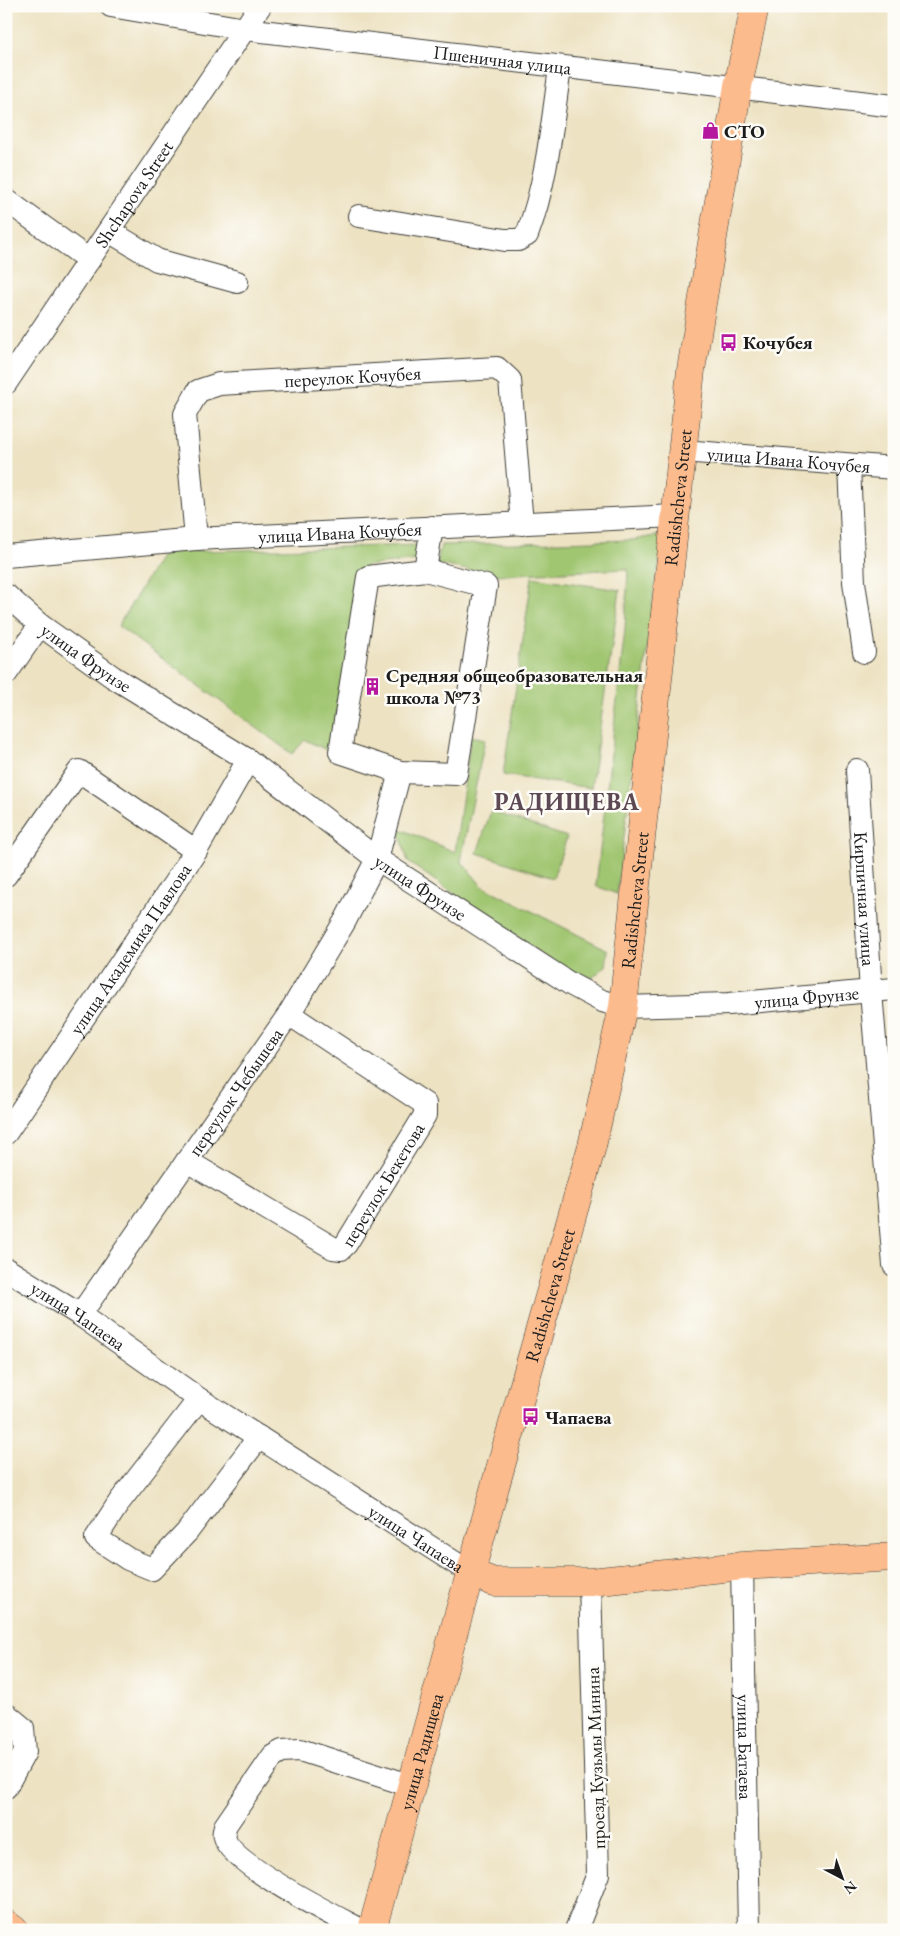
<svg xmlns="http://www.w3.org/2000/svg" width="900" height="1936" viewBox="0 0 900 1936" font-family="'EB Garamond',serif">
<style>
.green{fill:#a0c671;stroke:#5e7146}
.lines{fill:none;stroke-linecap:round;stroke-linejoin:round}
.minor-casing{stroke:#3b3a35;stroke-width:24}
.major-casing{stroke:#3b3a35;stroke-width:29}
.minor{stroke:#fff;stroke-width:22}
.major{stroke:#fbbb8d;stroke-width:28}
.labels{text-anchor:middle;stroke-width:5;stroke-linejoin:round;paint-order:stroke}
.street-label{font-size:19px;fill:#1c1c1c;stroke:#fdfcf7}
.poi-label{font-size:19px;font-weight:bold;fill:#1c1c1c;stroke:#fdfcf7;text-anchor:start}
.district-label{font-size:24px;font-weight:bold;letter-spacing:1px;fill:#5d4954;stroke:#fdfcf7}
</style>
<rect width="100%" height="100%" fill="#fdfcf7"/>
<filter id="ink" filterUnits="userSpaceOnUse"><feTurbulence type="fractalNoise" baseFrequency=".02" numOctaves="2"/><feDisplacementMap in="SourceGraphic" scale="10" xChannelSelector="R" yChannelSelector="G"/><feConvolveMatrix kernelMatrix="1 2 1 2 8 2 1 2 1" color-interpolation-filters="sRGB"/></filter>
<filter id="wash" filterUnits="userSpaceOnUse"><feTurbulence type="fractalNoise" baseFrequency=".0096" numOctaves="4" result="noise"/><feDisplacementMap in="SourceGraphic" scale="20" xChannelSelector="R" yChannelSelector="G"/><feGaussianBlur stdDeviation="1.12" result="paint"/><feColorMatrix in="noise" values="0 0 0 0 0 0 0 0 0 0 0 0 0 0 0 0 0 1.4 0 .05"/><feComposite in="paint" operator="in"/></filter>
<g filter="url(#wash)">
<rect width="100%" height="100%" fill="#ede2c2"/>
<path class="green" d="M665 534 655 584 617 894 596 886 625 629 628 569 493 575 437 564 441 545 633 540Z
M422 545 418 560 366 566 329 751 305 740 292 754 118 626 163 552Z
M532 577 620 590 591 788 503 775Z
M471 736 485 739 461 861 482 886 608 950 606 966 592 978 560 967 408 862 398 828 455 852Z
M491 811 567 837 553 878 477 853Z"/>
</g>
<g filter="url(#ink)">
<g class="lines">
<defs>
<g id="minor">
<path id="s1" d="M111 6 245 29 894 106"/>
<path d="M6 200 89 260"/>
<path d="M359 216 505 240H518L527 235C547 182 552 124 560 68"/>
<path d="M109 231 157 260 237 282"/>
<path id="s2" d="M6 383 260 6"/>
<path id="s3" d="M683 451 894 468"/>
<path d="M849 465 854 582 864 652"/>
<path id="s4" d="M196 539 185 414 198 391 219 384 497 368 510 380 522 524"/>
<path id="s5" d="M6 556 196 539 675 516"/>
<path d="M425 570 368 577 340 752 400 772 456 774 486 586 425 570 432 527"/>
<path id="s6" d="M6 595 40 625 113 677 248 760 377 859 572 985 602 1001 623 1007 729 1004 894 989"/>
<path d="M6 674 40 625"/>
<path id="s7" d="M857 770 871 992 894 1265"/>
<path d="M6 875 79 771 196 851"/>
<path id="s8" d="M6 1133 196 851 248 760"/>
<path id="s9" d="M187 1161 333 1248 341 1249 346 1244 425 1115V1104L289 1014"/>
<path id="s10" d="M6 1269 80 1315 199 1399 471 1573"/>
<path id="s11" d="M80 1315 289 1014 345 921 377 859 400 772"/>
<path d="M199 1399 120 1501 96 1538 128 1559 152 1569 187 1532 259 1437"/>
<path id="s12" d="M742 1566 749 1930"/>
<path d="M6 1714 23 1728 25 1752 6 1787"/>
<path d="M361 1930C335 1916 230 1864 224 1837 223 1834 224 1829 225 1826L273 1756 282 1751 300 1750 412 1786"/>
<path d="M576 1930 598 1874 590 1582"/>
</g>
<g id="major">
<path d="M471 1573 494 1582H590L742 1566 894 1557"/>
<path d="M6 1924 14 1930"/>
<path id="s13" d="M372 1930 457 1620 592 1146 623 1007 691 370 738 86 755 6"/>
</g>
</defs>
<use href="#minor" class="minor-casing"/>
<use href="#major" class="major-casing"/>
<use href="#minor" class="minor"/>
<use href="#major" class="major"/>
</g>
</g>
<defs>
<symbol id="shop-bare" viewBox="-9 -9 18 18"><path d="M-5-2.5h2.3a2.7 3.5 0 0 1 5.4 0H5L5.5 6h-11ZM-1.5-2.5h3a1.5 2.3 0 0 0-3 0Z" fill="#b5179e" stroke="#fdfcf7" stroke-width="2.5" paint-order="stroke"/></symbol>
<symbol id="bus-bare" viewBox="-9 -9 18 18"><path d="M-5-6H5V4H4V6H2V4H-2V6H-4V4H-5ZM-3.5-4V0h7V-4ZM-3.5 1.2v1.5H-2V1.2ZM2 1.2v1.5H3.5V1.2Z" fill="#b5179e" stroke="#fdfcf7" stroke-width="2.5" paint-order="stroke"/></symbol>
<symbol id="building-bare" viewBox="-9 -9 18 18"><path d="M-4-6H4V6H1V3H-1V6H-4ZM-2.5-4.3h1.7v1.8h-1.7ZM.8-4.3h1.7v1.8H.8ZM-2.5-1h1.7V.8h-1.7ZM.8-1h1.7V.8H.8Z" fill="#b5179e" stroke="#fdfcf7" stroke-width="2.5" paint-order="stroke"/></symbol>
</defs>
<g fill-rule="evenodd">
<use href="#shop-bare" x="698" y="118" width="25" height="25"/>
<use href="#bus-bare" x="716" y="330" width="25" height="25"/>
<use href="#building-bare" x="360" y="674" width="25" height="25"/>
<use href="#bus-bare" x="518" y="1404" width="25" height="25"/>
</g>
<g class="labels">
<g class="street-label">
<text dy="7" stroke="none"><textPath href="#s1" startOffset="395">Пшеничная улица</textPath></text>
<text dy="7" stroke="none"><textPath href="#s2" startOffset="228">Shchapova Street</textPath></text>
<text dy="7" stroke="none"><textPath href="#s4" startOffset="308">переулок Кочубея</textPath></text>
<text dy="7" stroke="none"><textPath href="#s3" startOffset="106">улица Ивана Кочубея</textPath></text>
<text dy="7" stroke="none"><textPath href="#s13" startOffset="1469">Radishcheva Street</textPath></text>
<text dy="7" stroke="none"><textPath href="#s5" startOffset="335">улица Ивана Кочубея</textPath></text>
<text dy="7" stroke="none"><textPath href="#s6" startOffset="102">улица Фрунзе</textPath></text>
<text dy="7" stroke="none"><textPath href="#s6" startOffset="508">улица Фрунзе</textPath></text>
<text dy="7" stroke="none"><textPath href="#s7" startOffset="129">Кирпичная улица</textPath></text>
<text dy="7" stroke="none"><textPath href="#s13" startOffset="1064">Radishcheva Street</textPath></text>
<text dy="7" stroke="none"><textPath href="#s8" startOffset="222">улица Академика Павлова</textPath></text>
<text dy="7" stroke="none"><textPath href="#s6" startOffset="928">улица Фрунзе</textPath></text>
<text dy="7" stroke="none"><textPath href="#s11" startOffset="272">переулок Чебышева</textPath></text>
<text dy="7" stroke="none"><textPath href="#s9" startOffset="255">переулок Бекетова</textPath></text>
<text dy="7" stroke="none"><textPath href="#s13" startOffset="659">Radishcheva Street</textPath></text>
<text dy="7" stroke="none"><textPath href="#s10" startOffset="86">улица Чапаева</textPath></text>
<text dy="7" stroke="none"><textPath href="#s10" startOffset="491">улица Чапаева</textPath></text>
<text dy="7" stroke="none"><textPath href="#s12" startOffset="181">улица Батаева</textPath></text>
<text dy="7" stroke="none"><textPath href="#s13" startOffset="185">улица Радищева</textPath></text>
<text transform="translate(595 1758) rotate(-92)" y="7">проезд Кузьмы Минина</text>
</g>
<g class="poi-label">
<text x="724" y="138">СТО</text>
<text x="743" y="349">Кочубея</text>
<text x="386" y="682">Средняя общеобразовательная<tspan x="386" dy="22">школа №73</tspan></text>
<text x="545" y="1424">Чапаева</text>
</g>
<g class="district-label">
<text x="567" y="810">РАДИЩЕВА</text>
</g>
</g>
<rect width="900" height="1936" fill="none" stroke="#fdfcf7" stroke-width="25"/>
<g transform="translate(842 1878) rotate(139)" stroke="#fdfcf7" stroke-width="4" paint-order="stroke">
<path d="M0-4L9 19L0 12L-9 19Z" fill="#1c1c1c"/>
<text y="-8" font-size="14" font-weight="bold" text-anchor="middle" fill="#1c1c1c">N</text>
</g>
</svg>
